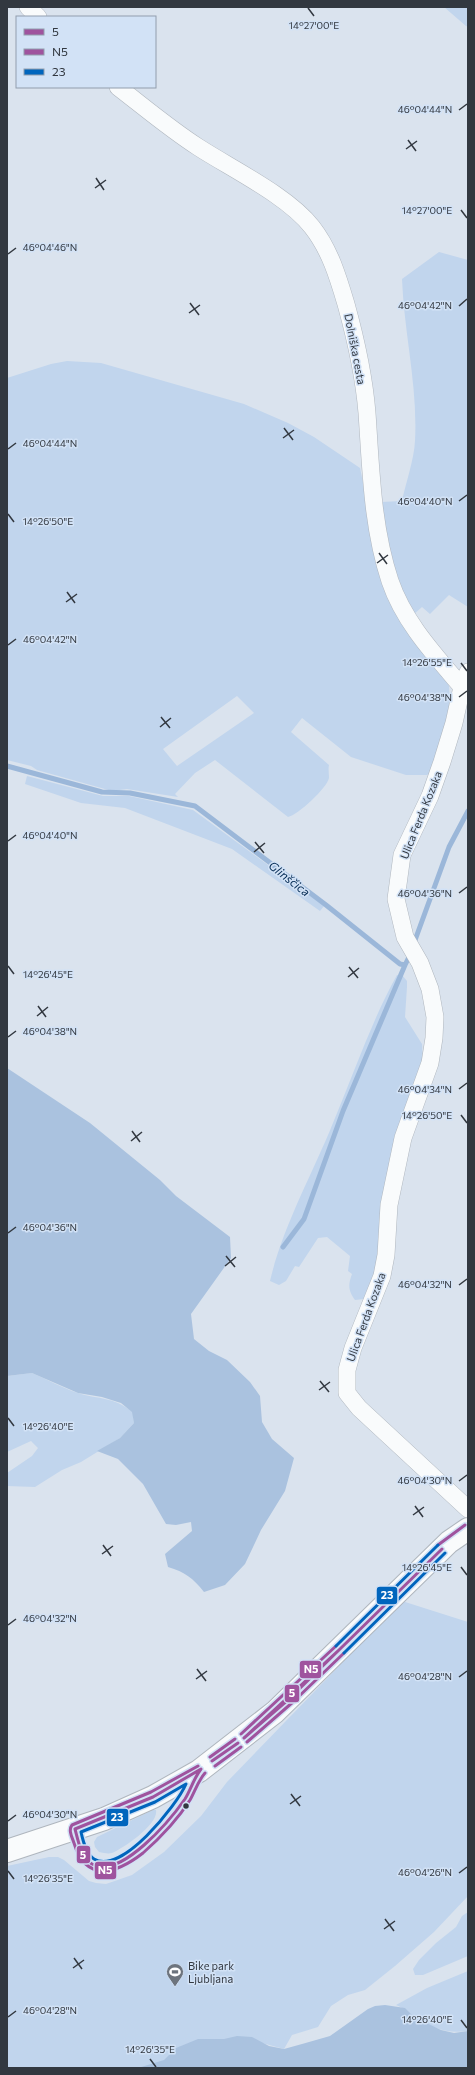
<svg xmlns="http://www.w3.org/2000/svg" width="475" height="2075" viewBox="0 0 475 2075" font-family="Commissioner,sans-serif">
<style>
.green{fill:#c1d5ed;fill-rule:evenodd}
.forest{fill:#aac2df}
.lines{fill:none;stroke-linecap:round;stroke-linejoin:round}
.stream{stroke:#9bb7d9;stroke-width:5}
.street-casing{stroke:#afb6be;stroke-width:18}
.secondary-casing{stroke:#afb6be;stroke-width:24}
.street{stroke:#f9fbfc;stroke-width:17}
.secondary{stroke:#f9fbfc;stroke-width:22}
.bus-1-casing{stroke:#d2e2f6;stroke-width:6}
.bus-2-casing{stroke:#d2e2f6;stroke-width:6}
.bus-3-casing{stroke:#d2e2f6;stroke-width:6}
.bus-1{stroke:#9f539e;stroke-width:3}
.bus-2{stroke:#9f539e;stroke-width:3}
.bus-3{stroke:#0065bd;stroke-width:3}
.ticks{fill:none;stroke:#323840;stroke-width:1.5}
.bus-dot{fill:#323840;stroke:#d2e2f6;stroke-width:1.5}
.labels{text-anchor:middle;stroke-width:3;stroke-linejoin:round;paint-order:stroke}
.street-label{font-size:11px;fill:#323840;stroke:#d2e2f6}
.poi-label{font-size:11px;fill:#323840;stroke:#d2e2f6;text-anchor:start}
.water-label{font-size:12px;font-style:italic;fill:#032a53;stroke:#d2e2f6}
.ticks-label{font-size:10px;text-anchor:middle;fill:#323840;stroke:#d2e2f6;stroke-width:3;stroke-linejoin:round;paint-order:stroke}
.line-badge{stroke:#d2e2f6;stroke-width:1.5}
.badge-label{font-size:11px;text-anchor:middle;font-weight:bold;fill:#fff}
</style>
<rect width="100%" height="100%" fill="#dae3ee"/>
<path class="green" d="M444 7H468V27L466 26Z
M439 252 468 260V607L449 595 430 614 422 607 413 615 395 579 381 502 402 501C406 482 414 460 415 441 418 387 404 333 402 279Z
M67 361 101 363 244 404 288 423 314 437 360 468 377 551 449 686 450 706 433 772 427 775H406L351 757 302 718 291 732 329 765C328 769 329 773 329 778 327 788 298 815 288 817L215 760 195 773 175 794 178 797 127 789 112 791 37 770 31 766 7 760V378L51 364ZM237 696 254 713 177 766 163 749Z
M27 776 103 796H129L193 810 324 906 320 911 232 849 125 808 81 803 25 784Z
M397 975H402L407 981V987L405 1017 422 1044 423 1065 378 1264 364 1299 355 1300C348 1290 348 1285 352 1274L348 1271 350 1256 327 1237 318 1238 299 1267 295 1266 286 1281 279 1285 270 1281C283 1226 312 1175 333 1123 354 1073 371 1022 397 975Z
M32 1373C47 1379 62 1388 78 1393 100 1400 112 1396 133 1412L134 1423 120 1438 81 1462 62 1470 35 1487 7 1486V1473L32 1456 38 1448 31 1441 7 1452V1376Z
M402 1601 468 1622V1896L434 1932 395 1966 365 1990 348 1995 331 2006 318 2027 292 2035 284 2049 262 2043 162 2068H7V1866L49 1857H58L64 1860 89 1881 96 1883 106 1884 132 1875 164 1852 201 1816 227 1782Z
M153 1810H156C159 1824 124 1848 112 1853 108 1854 104 1853 99 1852L95 1847 94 1842 97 1837Z
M468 1912V1956L423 1975H415L413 1969 419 1960 436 1943 456 1927 462 1916Z
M468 1971 467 2031C448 2034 431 2028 415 2017 408 2013 404 2008 396 2005L427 1988Z"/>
<path class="forest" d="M7 1068 90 1123 160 1180 176 1196 230 1237 231 1258 191 1314 194 1339 209 1351 227 1360 250 1382 260 1396 262 1422 272 1439 294 1458 285 1491 261 1530 245 1564 225 1585 204 1592C193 1578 185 1572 168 1567L165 1554 192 1531 191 1522 176 1525 166 1524 143 1484 118 1459 97 1451 120 1438 134 1423 132 1412 121 1403 102 1397 78 1393 32 1373 7 1376Z
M385 2005 405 2008 414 2017 441 2030 454 2033 468 2031V2068H138L164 2060 176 2048 198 2039H224L237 2036 252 2037 269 2046 284 2049 302 2044 330 2036 368 2009 375 2006Z"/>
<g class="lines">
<path class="stream" d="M7 766 102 792 130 793 195 806 326 905 400 964 405 965 410 955
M414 943 449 847 468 811
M283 1247 304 1219 343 1111 405 965"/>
<defs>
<path id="street" d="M28 7 38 17
M118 87C144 107 170 129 198 147 232 169 288 196 312 227 330 250 338 277 346 304 356 340 364 376 367 413 371 470 372 526 390 581 404 622 434 654 462 687L468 691
M468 672 462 687 454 723 442 762 430 796 402 855 396 899 405 937 420 963 430 989 435 1017 434 1038 430 1063 403 1138 389 1205 386 1255 382 1276 353 1348 347 1370V1393L359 1408 468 1509"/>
<path id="secondary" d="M7 1851 104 1819 153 1797 199 1771 275 1712 449 1542 468 1529"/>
</defs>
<use href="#street" class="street-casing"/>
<use href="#secondary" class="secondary-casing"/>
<use href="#street" class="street"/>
<use href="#secondary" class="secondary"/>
<defs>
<path id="bus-1" d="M340 1649 442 1549
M340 1649 442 1549
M244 1738 340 1649
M244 1738 289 1699 340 1649
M212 1761 238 1743
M212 1761 238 1743
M201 1769C194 1778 191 1789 185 1799 171 1819 121 1880 92 1864 81 1858 78 1840 75 1829L153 1797Z"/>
<path id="bus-2" d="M438 1545 465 1525
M241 1734 336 1646
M247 1742 293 1702 344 1653
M210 1757 235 1739
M198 1766 151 1792 72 1825C68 1830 72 1837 74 1843 86 1883 116 1874 143 1853 160 1838 178 1819 190 1800 195 1791 198 1781 205 1773
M215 1766 241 1747"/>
<path id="bus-3" d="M336 1646 438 1545
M344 1653 445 1553
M186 1784C177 1805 121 1876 94 1859 86 1854 83 1841 81 1832L155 1802Z"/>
</defs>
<use href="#bus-1" class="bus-1-casing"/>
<use href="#bus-2" class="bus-2-casing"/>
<use href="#bus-3" class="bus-3-casing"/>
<use href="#bus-1" class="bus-1"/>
<use href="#bus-2" class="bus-2"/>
<use href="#bus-3" class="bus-3"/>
</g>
<path class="ticks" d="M308 8 314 16M459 110 467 104M408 140 416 151M406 149 417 141M96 178 104 190M95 188 106 180M461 210 467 218M8 254 16 248M190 303 199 315M459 306 467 299M189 313 200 305M284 428 293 440M283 438 294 430M8 449 16 443M459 501 467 495M8 514 14 522M379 553 387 564M377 563 388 555M67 592 75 603M66 602 77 594M8 645 16 639M461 663 467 671M459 697 467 691M161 717 170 728M160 727 171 718M8 841 16 835M255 842 264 853M254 852 265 843M459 893 467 887M8 966 14 974M349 967 358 978M348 977 359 968M38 1006 46 1017M37 1016 48 1007M8 1037 16 1031M459 1089 467 1083M461 1115 467 1123M132 1131 140 1142M131 1141 142 1132M8 1233 16 1227M226 1256 235 1267M225 1266 236 1257M459 1285 467 1279M320 1381 329 1392M319 1390 330 1382M8 1418 14 1426M459 1481 467 1475M415 1506 423 1517M413 1515 424 1507M103 1545 111 1556M102 1554 113 1546M461 1567 467 1575M8 1625 16 1619M197 1669 206 1681M459 1677 467 1671M196 1679 207 1671M291 1794 300 1806M290 1804 301 1796M8 1821 16 1815M8 1871 14 1879M459 1873 467 1867M385 1919 394 1931M384 1929 395 1921M74 1958 82 1969M73 1968 84 1960M8 2017 16 2011M461 2020 467 2028M150 2059 156 2067"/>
<defs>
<symbol id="stadium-pin" viewBox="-11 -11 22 30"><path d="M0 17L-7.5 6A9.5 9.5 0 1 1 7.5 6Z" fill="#6d747d" stroke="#d2e2f6"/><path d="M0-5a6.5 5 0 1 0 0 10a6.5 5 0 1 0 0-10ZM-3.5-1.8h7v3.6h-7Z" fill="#fff"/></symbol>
</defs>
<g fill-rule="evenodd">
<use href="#stadium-pin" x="165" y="1962" width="20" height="27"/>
</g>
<circle class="bus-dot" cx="186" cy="1806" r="3.5"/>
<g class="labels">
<g class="street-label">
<text transform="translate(355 349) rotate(79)" y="4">Dolniška cesta</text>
<text transform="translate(421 815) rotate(-68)" y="4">Ulica Ferda Kozaka</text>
<text transform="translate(366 1317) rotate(-70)" y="4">Ulica Ferda Kozaka</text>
</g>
<g class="poi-label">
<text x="188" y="1970">Bike park<tspan x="188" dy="13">Ljubljana</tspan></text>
</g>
<g class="water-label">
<text transform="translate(289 879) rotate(38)" y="4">Glinščica</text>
</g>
</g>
<g class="ticks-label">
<text x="314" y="29">14°27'00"E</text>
<text x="425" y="113">46°04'44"N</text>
<text x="427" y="214">14°27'00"E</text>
<text x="50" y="251">46°04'46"N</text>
<text x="425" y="309">46°04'42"N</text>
<text x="50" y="447">46°04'44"N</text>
<text x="425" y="505">46°04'40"N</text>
<text x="48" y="525">14°26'50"E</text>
<text x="50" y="643">46°04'42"N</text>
<text x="427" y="666">14°26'55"E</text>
<text x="425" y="701">46°04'38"N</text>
<text x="50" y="839">46°04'40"N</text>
<text x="425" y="897">46°04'36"N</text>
<text x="48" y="978">14°26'45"E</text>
<text x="50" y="1035">46°04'38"N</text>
<text x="425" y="1093">46°04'34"N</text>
<text x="427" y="1119">14°26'50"E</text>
<text x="50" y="1231">46°04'36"N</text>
<text x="425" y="1288">46°04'32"N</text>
<text x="48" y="1430">14°26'40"E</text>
<text x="425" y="1484">46°04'30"N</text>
<text x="427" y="1571">14°26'45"E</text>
<text x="50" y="1622">46°04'32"N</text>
<text x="425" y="1680">46°04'28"N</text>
<text x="50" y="1818">46°04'30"N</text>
<text x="425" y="1876">46°04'26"N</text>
<text x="48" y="1882">14°26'35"E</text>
<text x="50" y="2014">46°04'28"N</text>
<text x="427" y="2023">14°26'40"E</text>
<text x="150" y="2053">14°26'35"E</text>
</g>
<g class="line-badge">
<rect x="376" y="1586" width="22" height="19" rx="4" fill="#0065bd"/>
<rect x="299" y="1660" width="23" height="19" rx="4" fill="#9f539e"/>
<rect x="284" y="1684" width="16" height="19" rx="4" fill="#9f539e"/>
<rect x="106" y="1808" width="23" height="19" rx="4" fill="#0065bd"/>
<rect x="76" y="1845" width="15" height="19" rx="4" fill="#9f539e"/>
<rect x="94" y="1861" width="23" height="19" rx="4" fill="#9f539e"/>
</g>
<g class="badge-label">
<text x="387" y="1599">23</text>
<text x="311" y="1673">N5</text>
<text x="292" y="1697">5</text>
<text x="117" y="1821">23</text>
<text x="83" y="1859">5</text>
<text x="105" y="1874">N5</text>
</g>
<rect width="475" height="2075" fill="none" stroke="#323840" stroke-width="16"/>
<rect x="16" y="16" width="140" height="72" fill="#d2e2f6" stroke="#929ead"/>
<rect x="24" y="29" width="20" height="6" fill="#9f539e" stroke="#929ead"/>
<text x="52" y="36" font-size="12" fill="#323840">5</text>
<rect x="24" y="49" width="20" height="6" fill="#9f539e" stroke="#929ead"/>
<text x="52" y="56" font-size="12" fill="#323840">N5</text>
<rect x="24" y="69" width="20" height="6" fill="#0065bd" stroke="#929ead"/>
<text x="52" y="76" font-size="12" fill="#323840">23</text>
</svg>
